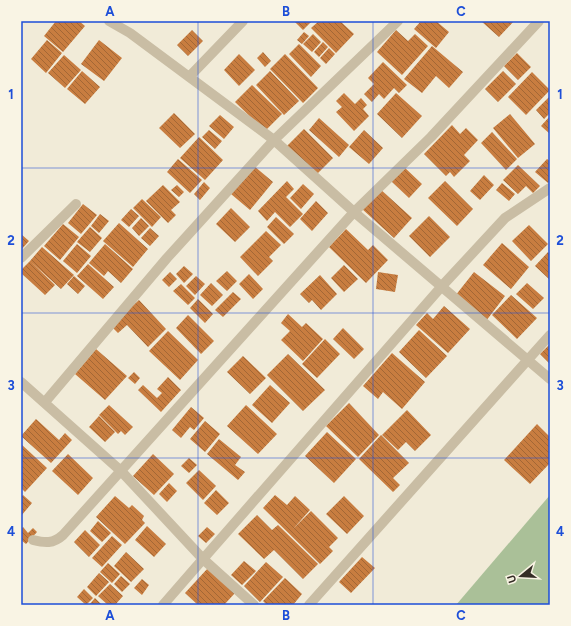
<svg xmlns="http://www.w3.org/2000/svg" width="571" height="626" viewBox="0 0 571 626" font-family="Figtree,sans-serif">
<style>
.grass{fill:#aac098}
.building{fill:url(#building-back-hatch)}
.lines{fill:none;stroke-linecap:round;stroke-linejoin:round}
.street{stroke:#c9bda4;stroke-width:10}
.grid{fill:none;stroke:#1d4ed8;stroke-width:1;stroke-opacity:0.55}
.neatline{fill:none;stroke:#1d4ed8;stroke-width:1.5}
.grid-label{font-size:13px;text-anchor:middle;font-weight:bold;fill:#1d4ed8}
</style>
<defs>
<pattern id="building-back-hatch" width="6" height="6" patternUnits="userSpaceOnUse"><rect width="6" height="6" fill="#c87d40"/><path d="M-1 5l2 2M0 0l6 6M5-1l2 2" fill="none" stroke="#a36735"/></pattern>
</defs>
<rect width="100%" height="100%" fill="#f1ebd8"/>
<path class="grass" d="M550 495V605H456Z"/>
<path class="building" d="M56 21H79L85 26 63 52 44 36Z
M294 21H312L303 30Z
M319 21H340L354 34 336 53 311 28Z
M421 21H436L449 32 436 48 414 29Z
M481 21H514L499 37Z
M192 30 203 41 188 56 177 45Z
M396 30 408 41 415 34 428 46 402 75 377 52Z
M304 32 309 36 302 44 297 40Z
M313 34 321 42 312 52 303 44Z
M47 40 62 53 46 73 31 59Z
M99 40 122 58 104 81 81 64Z
M323 42 328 47 319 57 314 52Z
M299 44 321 66 311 77 289 54Z
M432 46 463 72 449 88 436 76 422 93 404 79Z
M329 48 335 54 326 64 320 58Z
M263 52 271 61 265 67 257 58Z
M517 53 531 67 518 80 504 66Z
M239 54 255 70 239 86 224 70Z
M285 54 318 88 303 103 270 69Z
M64 55 81 70 65 88 48 73Z
M383 62 407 85 399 93 394 88 384 99 379 94 372 102 364 94 374 84 368 78Z
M82 71 100 87 85 104 67 89Z
M270 71 299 101 284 115 256 85Z
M503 71 516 84 498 102 485 89Z
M532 72 550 90 526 115 508 97Z
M252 85 282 114 265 131 235 102Z
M344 93 355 104 361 98 367 105 363 109 369 116 354 131 336 112 342 107 336 101Z
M396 93 422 116 402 138 377 114Z
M550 96V113L544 119 536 110Z
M174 113 195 134 180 148 159 128Z
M510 114 535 144 518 158 493 128Z
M220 115 234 127 224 139 209 126Z
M550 116V134L541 126Z
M319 118 349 145 339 157 309 130Z
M452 125 460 134 466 128 478 140 464 155 470 161 454 177 450 172 446 176 424 154Z
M304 129 333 158 316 175 287 146Z
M209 130 222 141 215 149 202 137Z
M364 130 383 148 369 164 349 147Z
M492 132 517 159 506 170 481 143Z
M199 137 223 160 205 180 180 158Z
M178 159 202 180 190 193 167 172Z
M547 159 550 161V181L548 183 535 172Z
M518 165 540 186 533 193 526 186 518 194 503 180Z
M254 166 273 182 250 210 231 194Z
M404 167 422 184 409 198 391 181Z
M484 175 494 185 480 200 470 191Z
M287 181 294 189 286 197 303 214 290 227 275 212 267 221 258 211Z
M445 181 473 209 457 226 428 198Z
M204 182 210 188 200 200 194 194Z
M502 183 515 194 509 201 496 190Z
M303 184 314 194 301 209 290 198Z
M163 185 180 202 171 210 176 215 168 223 146 201Z
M177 185 184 192 179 197 171 190Z
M379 188 412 218 394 238 361 208Z
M142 199 161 217 152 227 133 208Z
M316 201 328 213 312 231 300 219Z
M83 204 97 215 81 234 68 223Z
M231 208 250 227 235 242 216 224Z
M131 209 139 216 129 227 121 220Z
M100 214 109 221 99 233 91 226Z
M429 216 450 237 430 257 409 236Z
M276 217 294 234 284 244 267 227Z
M141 218 149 226 139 236 132 228Z
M119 223 148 249 133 267 103 241Z
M63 224 79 237 60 260 44 246Z
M529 225 548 244 531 261 512 241Z
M90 227 102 238 90 252 77 242Z
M150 228 159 236 150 246 141 238Z
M346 229 368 250 373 245 388 260 366 283 329 247Z
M266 231 281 245 269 257 273 261 258 276 240 257Z
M21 234 29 241 21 250Z
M502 243 529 267 511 289 483 265Z
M77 244 91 256 77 273 63 261Z
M105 244 133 269 121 283 108 271 104 276 89 263Z
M42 247 74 275 61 289 30 261Z
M548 252 550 254V280L535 266Z
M30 261 55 285 45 295 21 273V270Z
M88 264 114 287 103 299 77 276Z
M344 265 358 279 344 292 331 278Z
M184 266 193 274 184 283 176 274Z
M227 271 237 281 227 291 216 281Z
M170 272 177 279 169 287 162 280Z
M378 272 398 275 395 292 376 289Z
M474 272 505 296 486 321 455 296Z
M249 274 263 289 253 299 239 284Z
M320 275 337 294 321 310 312 300 309 303 300 294Z
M74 276 85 286 78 294 67 284Z
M196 276 205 284 195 295 186 286Z
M211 283 223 295 212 306 200 295Z
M527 283 544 298 533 309 516 294Z
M181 284 195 298 188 305 173 291Z
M233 292 241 299 223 317 215 310Z
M511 295 537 318 517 339 492 315Z
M198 299 213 314 205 323 190 308Z
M139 300 166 329 148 347 127 325 118 333 111 326Z
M444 306 470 329 448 353 416 325 427 313 433 319Z
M288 314 302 327 306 323 323 339 303 361 281 340 290 331 281 323Z
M188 315 214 341 201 354 176 328Z
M343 328 364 349 354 359 333 339Z
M419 330 447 356 426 378 399 352Z
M168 331 198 360 180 380 149 351Z
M325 339 340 354 317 378 302 364Z
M550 344V364L540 354Z
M96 349 127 376 105 400 75 374Z
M392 353 425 382 402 409 383 392 378 399 363 386Z
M288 354 325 390 303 411 267 375Z
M243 356 266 378 250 394 227 372Z
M134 372 140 378 135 384 128 378Z
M168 377 181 390 161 412 138 390 143 385 157 398 162 393 157 389Z
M270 385 290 403 272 423 252 405Z
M349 403 379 435 358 457 326 426Z
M109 405 133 427 125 435 121 431 118 434 99 415Z
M246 405 277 434 258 454 227 426Z
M191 407 204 418 194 430 190 427 181 438 172 430Z
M407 410 431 435 415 451 406 442 398 450 382 435Z
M99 416 115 432 105 442 89 427Z
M36 419 59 440 65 433 72 440 51 463 21 436Z
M205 421 220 434 205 452 190 439Z
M537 424 550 437V463L530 484 504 460Z
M327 432 356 459 334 483 305 456Z
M381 435 409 463 393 478 400 485 393 492 359 459Z
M219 439 241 457 235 465 245 472 238 480 207 454Z
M21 444 47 468 25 492 21 488Z
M68 454 93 478 78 495 52 471Z
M153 454 174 474 154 495 133 476Z
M189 458 197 465 189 473 181 466Z
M199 470 216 486 203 500 186 483Z
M169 483 177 491 167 502 159 494Z
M216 490 229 503 217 515 204 503Z
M23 495 32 503 21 516V497Z
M275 495 287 505 295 496 310 510 293 529 311 511 338 538 329 547 333 551 320 564 263 508Z
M115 496 129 508 132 505 144 516 142 520 145 523 125 544 96 517Z
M344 496 364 516 347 534 326 514Z
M257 515 272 530 278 525 318 564 303 579 274 550 264 559 238 534Z
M98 521 111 533 102 542 90 531Z
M147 526 166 544 154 557 135 540Z
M23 527 28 533 33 528 37 532 26 544 21 540V529Z
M207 527 215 534 206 543 198 536Z
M85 530 100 545 89 557 74 542Z
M112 536 122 545 102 567 92 558Z
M126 552 144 569 131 582 114 566Z
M362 557 375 568 351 593 339 582Z
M244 561 256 571 242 585 231 575Z
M266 562 283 577 260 602 244 586Z
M108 563 120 574 112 583 100 572Z
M208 568 235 593 224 605H198L185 593Z
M99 573 109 582 96 596 87 587Z
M121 576 130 584 122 592 114 584Z
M285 578 302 594 293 605H267L263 601Z
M142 579 149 585 142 595 134 588Z
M110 584 123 596 115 605H108L98 596Z
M84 589 93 598 86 605 77 597Z
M95 598 102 605H89Z"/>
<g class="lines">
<path class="street" d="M109 21 130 33 274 140 354 212 550 379
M189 77 243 21
M21 258 76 204
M21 382 121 471 203 559 163 605
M45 402 167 258 274 140 398 21
M33 540C45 543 53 544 63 535L354 212 431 137 539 21
M254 605 203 559 442 286 505 218 550 188
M309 605 550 335"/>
</g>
<path class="grid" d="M198 21V605M373 21V605M21 168H550M21 313H550M21 458H550"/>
<rect width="571" height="626" fill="none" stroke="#f9f4e4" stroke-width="44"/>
<g transform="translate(521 576) rotate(252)" stroke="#f9f4e4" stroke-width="3" paint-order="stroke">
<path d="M0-3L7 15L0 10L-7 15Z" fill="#352e26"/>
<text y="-6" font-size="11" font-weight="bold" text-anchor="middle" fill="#352e26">U</text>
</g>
<rect x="22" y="22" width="527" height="582" class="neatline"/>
<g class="grid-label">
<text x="110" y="16">A</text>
<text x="286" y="16">B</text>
<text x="461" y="16">C</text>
<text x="11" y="99">1</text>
<text x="560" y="99">1</text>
<text x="11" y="245">2</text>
<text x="560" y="245">2</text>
<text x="11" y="390">3</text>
<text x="560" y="390">3</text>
<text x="11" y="536">4</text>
<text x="560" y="536">4</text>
<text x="110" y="620">A</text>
<text x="286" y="620">B</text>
<text x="461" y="620">C</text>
</g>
</svg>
